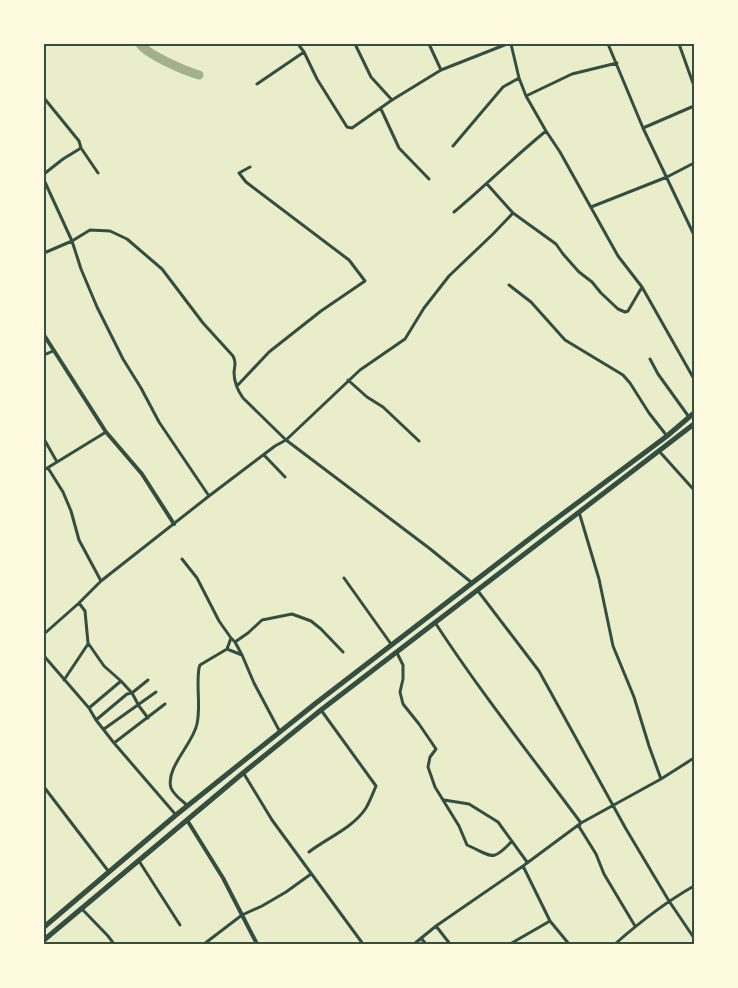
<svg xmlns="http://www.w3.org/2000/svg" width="738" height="988" viewBox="0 0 738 988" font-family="'Fira Sans Condensed',sans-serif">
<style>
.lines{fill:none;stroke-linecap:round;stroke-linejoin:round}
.river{stroke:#a3b18a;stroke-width:9}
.minor{stroke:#344e41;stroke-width:3}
.tertiary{stroke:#344e41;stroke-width:4}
.trunk{stroke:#344e41;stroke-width:5}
.neatline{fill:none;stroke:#344e41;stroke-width:2}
</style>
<rect width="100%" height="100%" fill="#e9edc9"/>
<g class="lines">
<path class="river" d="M140 44C148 55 185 71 199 75"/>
<path class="minor" d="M298 44 304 52 317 79 347 127 352 128 392 100 441 70 507 44
M355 44 371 77 392 100
M429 44 441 70
M511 44 519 78 526 96 546 131 560 152 618 256 642 287 694 379
M608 44 643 128 694 235
M679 44 694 86
M257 84 304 52
M526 96 572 74 617 63
M44 98 79 141 81 148 98 173
M381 109 399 148 429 179
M643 128 694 106
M453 146 503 87 519 78
M44 174 63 159 81 148
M44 180 72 241 81 269 97 307 123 359 141 388 159 422 209 496
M487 184 513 213 556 244 563 254 579 272 592 282 601 293 618 309 625 312 628 311 642 287
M591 207 667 177 694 163
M454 212C485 186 514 157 546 131
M44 253 72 241 90 230 110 231 127 239 162 269 203 323 233 356C236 362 235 365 234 372 234 381 238 391 243 398L286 440 360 370 405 339 424 308 449 276 493 234 513 213
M509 285 531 302 565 340 623 375 630 383 649 413 667 436
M44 355 53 351
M650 359 658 374 689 417
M348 380 367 397 383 407 419 441
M237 386 269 352 321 311 365 281 349 260 246 182 239 173 250 167
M44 439 57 462
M659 451 694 490
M264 455 285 477
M48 468 63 492 71 511 79 540 101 581
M44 470 106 432
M579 512 599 579 613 646 634 697 649 746 661 779
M182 559 197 578 219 621 231 638 235 642 242 655 254 683 280 732
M344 578 391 644
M478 591 539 671 626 829 669 901 694 938
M79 603 85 611 88 643 104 666 121 681 132 693 139 706 148 718
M436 624C481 693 532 757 581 823
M44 634 79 603 101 581 209 496 275 446 286 440 429 548 471 582
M235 642 248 633 262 620 292 614 311 621 321 629 343 652
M227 649 242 655
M397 653 403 665V679L400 692 403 704 419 724 434 746 436 749 430 757 428 767 435 787 459 826 467 845C492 856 492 863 512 841
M44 656 89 708 96 720 114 743 176 815
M64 680 88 644
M89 708 121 681
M96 720 127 694 132 693 148 680
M104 729 156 692
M114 743 165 704
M244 774 272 820 363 944
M44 787 109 872
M444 800 469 804 498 822 527 862
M187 805C181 800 174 795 171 788 165 768 193 744 197 724 201 706 196 687 199 668L200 665 227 649 231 638
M580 825H578L596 854 604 874 635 926
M309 852C327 838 353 828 366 808 370 801 373 793 376 786L321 710
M139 861 180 925
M523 866 550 921 569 944
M81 908 108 936 114 944
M436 926 450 944
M421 938 426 944
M204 944 242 915 262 906 286 892 311 874
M414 944 436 926 523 866 581 823 661 779 694 758
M510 944 550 921
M615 944C641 921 664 903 694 886"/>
<path class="tertiary" d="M44 335 106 432 142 474 174 524
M187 820 223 878 257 944"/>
<path class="trunk" d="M44 927 176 815 316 703 545 527 667 436 694 413
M44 940 243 773 321 710 694 424"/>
</g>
<rect width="738" height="988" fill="none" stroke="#fefae0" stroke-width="90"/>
<rect x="45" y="45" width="648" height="898" class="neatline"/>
</svg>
